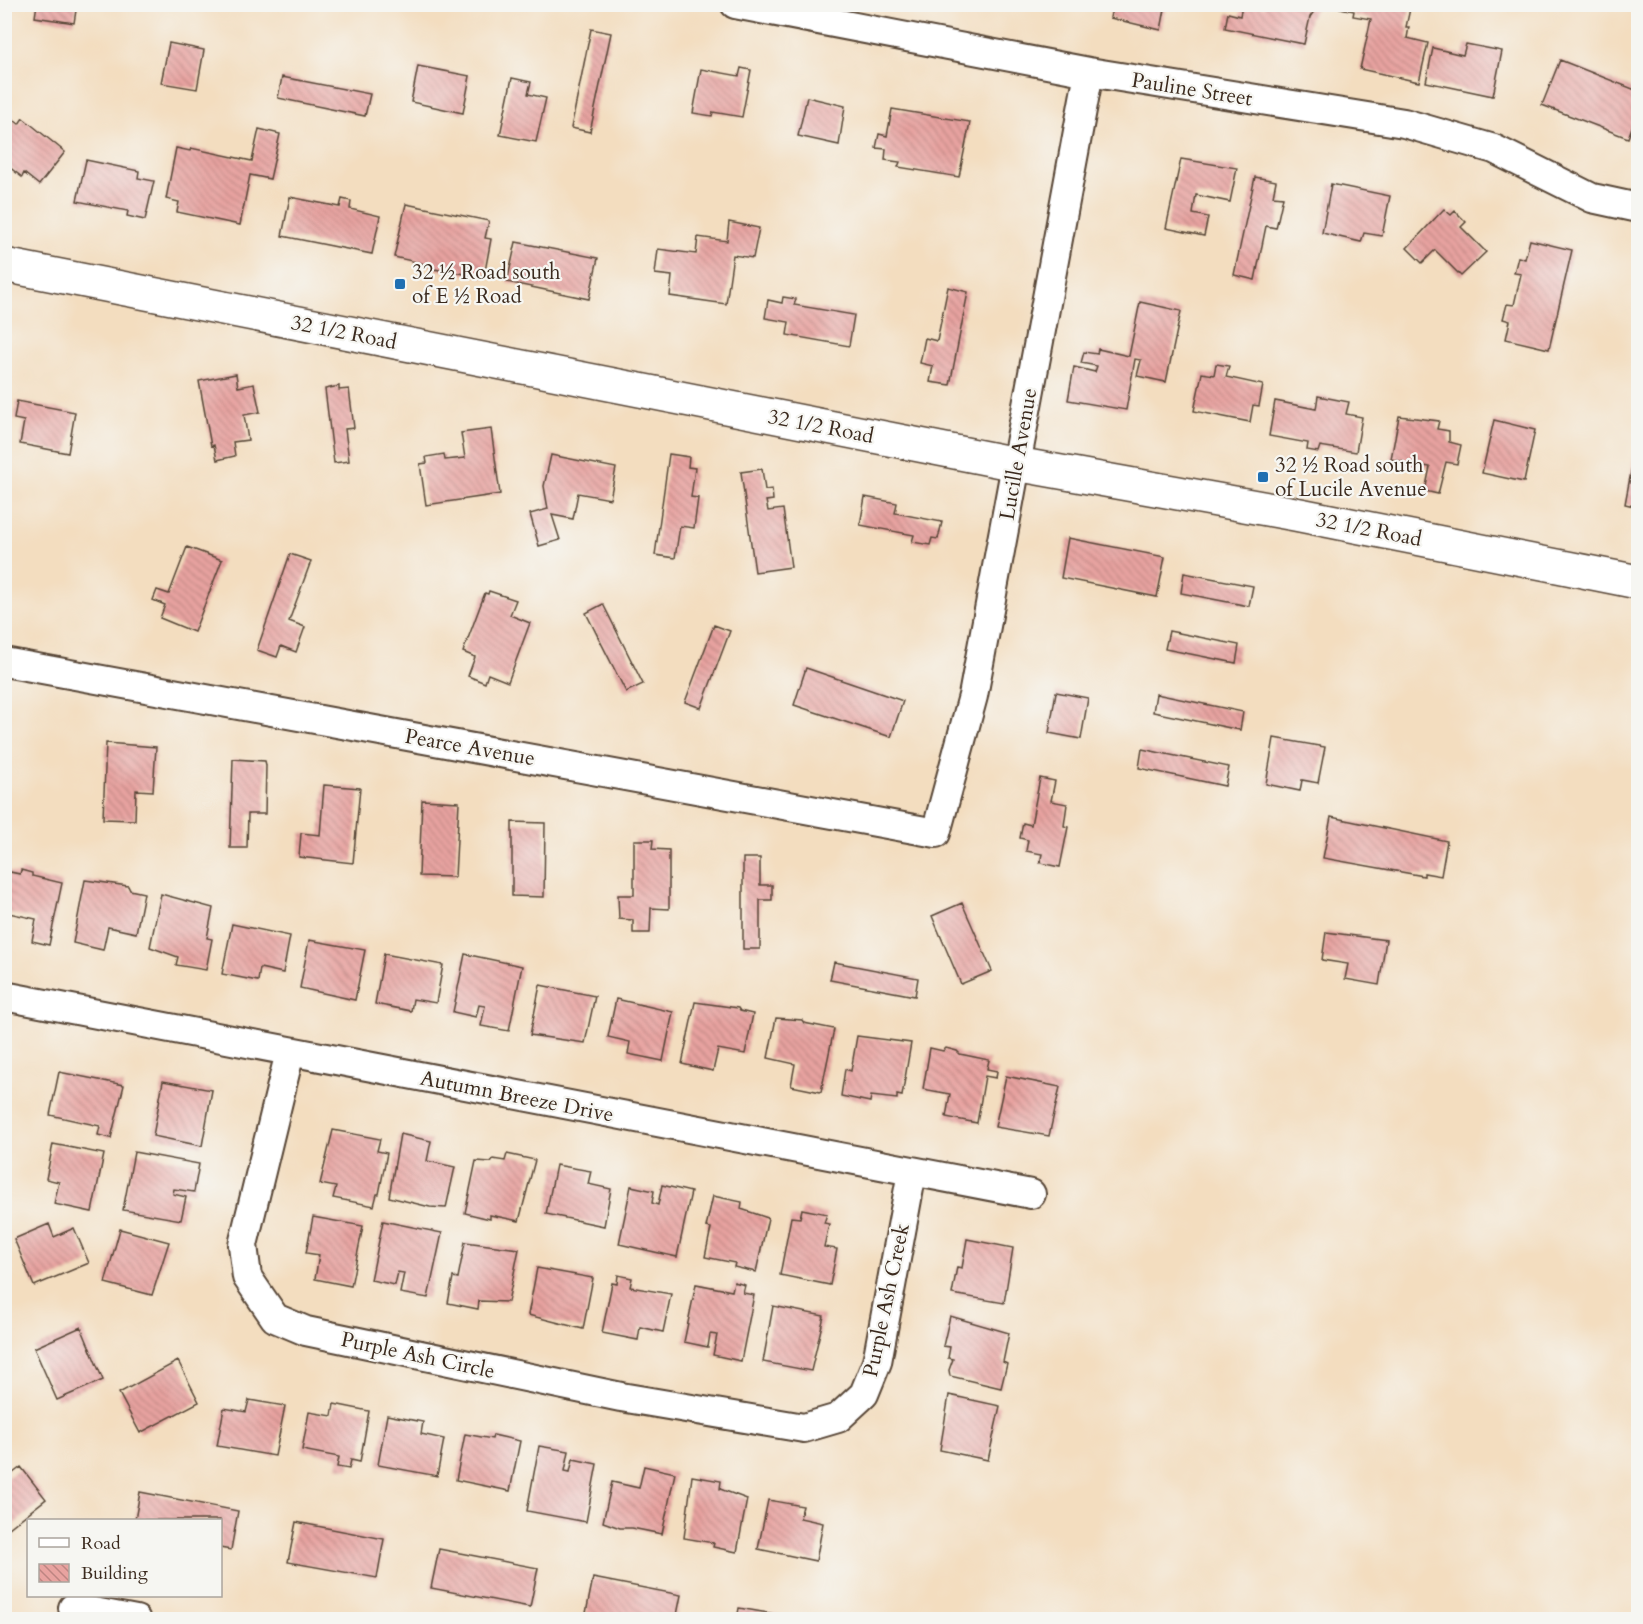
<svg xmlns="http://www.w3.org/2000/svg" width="1643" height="1624" viewBox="0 0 1643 1624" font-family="Cardo,serif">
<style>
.building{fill:url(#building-back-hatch)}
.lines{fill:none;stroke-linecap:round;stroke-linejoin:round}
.minor-casing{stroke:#574536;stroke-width:32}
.tertiary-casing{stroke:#574536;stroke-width:36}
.minor{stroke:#fff;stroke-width:28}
.tertiary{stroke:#fff;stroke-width:33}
.poi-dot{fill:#1f6fb2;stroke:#f6f6f2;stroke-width:2}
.labels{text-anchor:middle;stroke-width:4.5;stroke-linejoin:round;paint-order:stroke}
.street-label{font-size:21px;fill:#3b2a1e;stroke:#f6f6f2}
.poi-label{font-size:21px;fill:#3b2a1e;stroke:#f6f6f2;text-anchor:start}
</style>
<defs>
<pattern id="building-back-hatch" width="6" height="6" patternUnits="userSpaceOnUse" patternTransform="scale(1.5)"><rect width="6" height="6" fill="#e8a3a0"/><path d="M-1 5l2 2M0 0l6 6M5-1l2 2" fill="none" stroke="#bd8582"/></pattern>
</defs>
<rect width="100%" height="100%" fill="#f6f6f2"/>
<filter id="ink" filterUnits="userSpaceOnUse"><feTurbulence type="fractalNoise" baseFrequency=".0167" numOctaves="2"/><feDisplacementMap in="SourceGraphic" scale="12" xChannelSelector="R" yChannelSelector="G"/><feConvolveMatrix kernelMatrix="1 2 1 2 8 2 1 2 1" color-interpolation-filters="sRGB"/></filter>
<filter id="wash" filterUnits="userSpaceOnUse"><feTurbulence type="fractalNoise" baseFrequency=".008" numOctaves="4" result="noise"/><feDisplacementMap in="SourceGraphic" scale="24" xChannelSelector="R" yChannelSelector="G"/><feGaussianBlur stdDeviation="1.35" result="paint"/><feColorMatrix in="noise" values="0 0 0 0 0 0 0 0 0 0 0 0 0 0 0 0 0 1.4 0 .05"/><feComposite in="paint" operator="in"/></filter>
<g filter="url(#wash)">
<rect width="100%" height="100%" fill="#f3ddbf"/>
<g id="blocks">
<path class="building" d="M37 4H77L74 23 35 17Z
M1113 4H1166L1161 30 1110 18Z
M1242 4 1264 7 1265 4H1319L1310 17 1304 44 1225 28 1228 13 1240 16Z
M1341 4H1411L1406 27H1409L1407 38 1428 43 1419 82 1360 69 1371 19 1353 16 1354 11 1340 8Z
M591 29 611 33 590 132 571 128Z
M169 43 204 50 197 89 161 83Z
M1466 44 1502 51 1493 96 1426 82 1433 48 1463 55Z
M1560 60 1638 91V111L1628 138 1542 105Z
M418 66 470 76 463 113 411 102Z
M741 68 751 70 742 117 713 112 712 116 693 113 701 69 739 76Z
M282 77 370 94 365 116 278 98Z
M512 78 531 82 528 94 546 98 536 142 500 135Z
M807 97 845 106 839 145 798 136Z
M892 109 970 122 959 177 898 167 900 162 885 160 886 149 876 148 879 134 887 136Z
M6 114 19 124 23 118 65 152 39 185 24 173 22 177 4 163Z
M259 129 280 134 270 179 250 175 240 225 177 212 179 202 166 199 176 148 190 151 191 148 252 161Z
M1181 159 1237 168 1230 202 1196 195 1193 214 1208 217 1204 236 1166 228Z
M86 160 139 171 138 178 154 181 145 220 127 216 128 211 77 201Z
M1255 177 1276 181 1273 196 1283 197 1276 228 1266 226 1255 280 1234 275Z
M1331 184 1390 196 1382 236 1364 233 1361 242 1322 233Z
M290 197 340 207 342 199 351 201 350 209 380 216 372 254 282 236Z
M406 204 489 221 485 238 491 239 484 277 434 269V266L394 257Z
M1444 209 1451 215 1455 211 1466 222 1461 227 1486 252 1461 276 1435 250 1422 263 1407 248Z
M729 222 759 228 753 258 733 255 726 304 670 296 672 276 655 274 658 249 696 254 698 237 727 241Z
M1530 240 1572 250 1549 349 1506 339 1510 321 1503 319 1507 304 1514 305 1521 274 1514 273 1518 257 1525 259Z
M516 242 598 258 589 299 507 282Z
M948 287 968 292 950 385 930 382 933 366 920 363 925 338 937 341Z
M783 297 796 299 794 305 854 315 849 346 787 335 789 322 765 318 768 300 782 303Z
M1140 302 1181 311 1166 382 1137 376 1141 360 1135 359 1126 410 1068 400 1074 367 1095 372 1097 366 1081 363 1084 352 1097 354 1098 349 1129 356Z
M1216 364 1229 366 1226 377 1263 385 1259 406 1253 405 1250 422 1194 411 1202 373 1214 375Z
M236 374 238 387 254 384 260 412 244 415 248 440 233 442 235 456 217 460 214 445 211 446 199 381Z
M339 386V390L349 389 354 428 345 429 349 461 334 463 325 389Z
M1318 396 1349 402 1346 414 1362 417 1356 452 1320 446 1318 452 1307 450 1308 443 1269 436 1275 401 1316 409Z
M17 401 75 412 68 453 20 444 24 421 14 419Z
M1399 416 1439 421 1437 429 1449 431V442L1461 445 1457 464 1446 462 1438 494 1425 491 1430 467 1419 465 1418 469 1403 466 1404 462 1391 459Z
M1494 420 1535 430 1524 482 1482 473Z
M491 429 500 494 426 505 420 464 427 463 426 457 444 454 445 460 465 458 461 433Z
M1637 440H1638V507L1625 504Z
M669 454 689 457 688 467 695 468 691 497 698 498 694 528 680 526 675 558 655 555Z
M551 455 616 468 610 499 578 493 573 519 552 515 560 540 539 546 530 514 548 509 544 486Z
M762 469 765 490 772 489 773 500 766 501 768 511 783 509 791 567 755 572 741 472Z
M865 497 897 503 895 513 942 522 938 539 932 538 930 545 912 542 914 535 860 525Z
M1068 538 1165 557 1157 597 1061 578Z
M187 547 222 560 194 632 160 618 165 605 153 600 157 590 169 594Z
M290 554 311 561 289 621 305 627 296 652 281 646 277 657 257 650Z
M1184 573 1253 586 1249 606 1181 593Z
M489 591 516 600 510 615 530 623 508 682 488 674 485 683 468 676 475 657 463 652 485 593 488 594Z
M603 604 643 684 626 692 586 613Z
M714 625 730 631 701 708 685 702Z
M1169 631 1239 645 1236 663 1165 649Z
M806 668 903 701 891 737 794 705Z
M1056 692 1088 698 1081 739 1049 733Z
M1156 694 1243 712 1240 730 1153 712Z
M1274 738 1325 747 1318 783 1302 780 1300 791 1266 784Z
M106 743 156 747 153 791 136 790 135 820 103 819Z
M1142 749 1229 767 1225 786 1139 768Z
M233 759 265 761 266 765 265 814H248L247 848H230Z
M1040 778 1055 781 1051 801 1067 804 1064 826 1068 827 1060 867 1040 863 1042 854 1026 851 1028 840 1020 838 1023 823 1031 825Z
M324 785 360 788 353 863 299 857 301 833 320 835Z
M422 800 459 802 455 877 419 876Z
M1331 817 1447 841 1441 876 1424 873V876L1323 858Z
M512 822 545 823 544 897 512 896Z
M634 840H653L652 849 669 850V909L651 908 650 933H633V920L619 919 618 895H634Z
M743 858H760V885H772V900H760V949H743Z
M21 870 32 873V876L62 883 49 945 32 941 36 919 4 912 5 871 20 874Z
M85 880 128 886 130 890 144 893 136 933 108 927 103 950 73 943Z
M161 894 213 908 207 938 212 939 206 970 176 965 178 957 150 947Z
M962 903 992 971 961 984 932 916Z
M232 924 290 936 283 973 260 968 258 981 222 974Z
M1326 932 1386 940 1379 985 1345 979 1348 964 1322 960Z
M309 940 365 950 355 1000 300 988Z
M384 954 443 965 436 1003 413 999 411 1011 375 1004Z
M465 954 522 966 509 1031 481 1026 485 1006 479 1005 476 1017 453 1012Z
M834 962 918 978 915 996 830 980Z
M540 985 595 996 585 1043 530 1035Z
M616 999 673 1012 663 1061 628 1054 630 1042 608 1037Z
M695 1002 738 1008 740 1011 753 1014 745 1054 718 1049 713 1071 682 1064Z
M776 1018 802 1020 804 1023 834 1029 821 1092 791 1086 795 1064 768 1058Z
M857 1036 911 1043 902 1096 897 1095V1099L871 1096 870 1102 841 1096 845 1069 851 1071Z
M930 1048 943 1051 946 1048 957 1051 960 1054 989 1060 987 1069 997 1071 996 1078 985 1076 977 1123 946 1117 950 1094 923 1089Z
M59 1072 124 1085 111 1138 98 1135 100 1126 50 1115Z
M1006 1076 1060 1087 1049 1136 995 1127Z
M163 1081 212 1090 202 1146 153 1136Z
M333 1130 380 1139 377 1151 387 1153 379 1194H377L374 1206 333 1198 336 1187 320 1184Z
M400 1134 431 1141 427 1161 455 1167 446 1208 430 1207 389 1197Z
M53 1144 104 1154 92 1212 54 1204 59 1182 46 1179Z
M134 1152 199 1164 194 1192 174 1189 173 1194 186 1197 181 1220 123 1210Z
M507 1154 535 1160 519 1221 490 1215V1219L465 1213 476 1161 491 1162 493 1159 505 1161Z
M556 1165 591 1171 588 1184 611 1189 604 1226 546 1214Z
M662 1185 691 1192 677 1257 619 1244 631 1186 654 1191 652 1203 658 1205Z
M713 1196 742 1202 741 1209 768 1218 756 1272 734 1267 735 1263 705 1257 711 1228 706 1227Z
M802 1209 827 1214 824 1223 829 1224 824 1247 837 1249 830 1285 780 1275 791 1217 800 1218Z
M313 1217 363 1226 351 1286 315 1279 319 1255 306 1253Z
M383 1221 442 1233 428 1298 400 1293 404 1273 398 1272 395 1285 371 1280Z
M49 1224 54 1237 74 1228 89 1263 34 1286 14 1239Z
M120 1229 169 1242 152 1295 105 1283Z
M967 1239 1013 1248 1004 1303 952 1294 957 1267 962 1268Z
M465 1242 519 1249 508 1302 479 1301 478 1309 448 1303 453 1277 458 1278Z
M537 1268 593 1278 583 1329 528 1315Z
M618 1275 632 1278 630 1287 671 1294 663 1332 640 1327 638 1340 602 1333 612 1283 617 1284Z
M734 1282 745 1285 743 1293 754 1295 741 1361 713 1355 717 1335 710 1334 708 1347 684 1342 696 1284 732 1291Z
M773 1306 824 1316 811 1371 763 1362Z
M950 1316 1009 1333 1003 1362 1007 1364 1001 1388 950 1376 949 1370 953 1359 948 1358 950 1347 943 1346Z
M81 1327 103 1380 57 1400 34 1348Z
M178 1361 199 1402 140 1433 119 1393Z
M949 1395 1000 1406 988 1460 940 1450Z
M249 1400 285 1406 275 1456 217 1446 224 1408 246 1412Z
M334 1404 369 1411 360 1462 351 1460 349 1469 337 1467 339 1457 302 1450 309 1412 332 1416Z
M387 1415 423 1422 421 1434 444 1439 437 1476 378 1465Z
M465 1434 492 1439 493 1435 520 1441 510 1491 456 1480Z
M539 1446 569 1451 565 1471 570 1472 573 1459 597 1464 586 1522 527 1511Z
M644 1466 675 1473 662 1534 632 1528H620L603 1522 612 1482 639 1488Z
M21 1467 46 1499 4 1532V1480Z
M692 1476 721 1481 720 1489 747 1499 737 1552 713 1547 714 1543 684 1538Z
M140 1492 238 1511 231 1550 220 1548V1520H135Z
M768 1500 803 1506 800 1518 823 1523 816 1561 758 1549Z
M296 1522 384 1539 377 1578 288 1562Z
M439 1549 538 1568 530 1607 431 1588Z
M593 1578 681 1595 676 1620 585 1618Z
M739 1608 798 1618V1620H737Z"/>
</g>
</g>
<g filter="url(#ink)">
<use href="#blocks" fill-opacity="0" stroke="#574536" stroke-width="1.5"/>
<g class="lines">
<defs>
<path id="minor" d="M735 4 1089 72 1404 123 1494 149 1592 198 1638 208
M4 662 936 833 973 696 1089 72
M4 996 1031 1194
M290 1052 243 1245 247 1277 275 1318 306 1331 621 1397 804 1428 838 1418 864 1394 877 1362 912 1172
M73 1608 136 1620"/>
<path id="tertiary" d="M4 265 1016 464 1295 514 1638 582"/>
</defs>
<use href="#minor" class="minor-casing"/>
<use href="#tertiary" class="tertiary-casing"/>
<use href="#minor" class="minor"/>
<use href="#tertiary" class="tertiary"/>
</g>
</g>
<g class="poi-dot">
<rect x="394" y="278" width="12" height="12" rx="3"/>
<rect x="1257" y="471" width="12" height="12" rx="3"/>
</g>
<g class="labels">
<g class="street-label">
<text transform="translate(1192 89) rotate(9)" y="7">Pauline Street</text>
<text transform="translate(344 332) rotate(11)" y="7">32 1/2 Road</text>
<text transform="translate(821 426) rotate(11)" y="7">32 1/2 Road</text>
<text transform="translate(1018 454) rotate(-80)" y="7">Lucille Avenue</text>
<text transform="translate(1369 529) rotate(11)" y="7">32 1/2 Road</text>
<text transform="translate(470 747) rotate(10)" y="7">Pearce Avenue</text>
<text transform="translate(517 1096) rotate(11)" y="7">Autumn Breeze Drive</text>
<text transform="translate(886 1300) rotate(-78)" y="7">Purple Ash Creek</text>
<text transform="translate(418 1355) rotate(12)" y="7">Purple Ash Circle</text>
</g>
<g class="poi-label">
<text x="412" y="279">32 ½ Road south<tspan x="412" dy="24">of E ½ Road</tspan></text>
<text x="1275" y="472">32 ½ Road south<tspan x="1275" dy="24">of Lucile Avenue</tspan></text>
</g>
</g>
<rect width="1643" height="1624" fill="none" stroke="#f6f6f2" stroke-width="24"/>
<rect x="27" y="1519" width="195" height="78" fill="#f6f6f2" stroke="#aba49d" stroke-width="1.5"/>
<rect x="39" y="1538" width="30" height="9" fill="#ffffff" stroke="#aba49d" stroke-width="1.5"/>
<text x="81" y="1549" font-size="18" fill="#3b2a1e">Road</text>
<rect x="39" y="1564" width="30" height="18" fill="url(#building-back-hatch)" stroke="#aba49d" stroke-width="1.5"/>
<text x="81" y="1579" font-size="18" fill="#3b2a1e">Building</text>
</svg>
